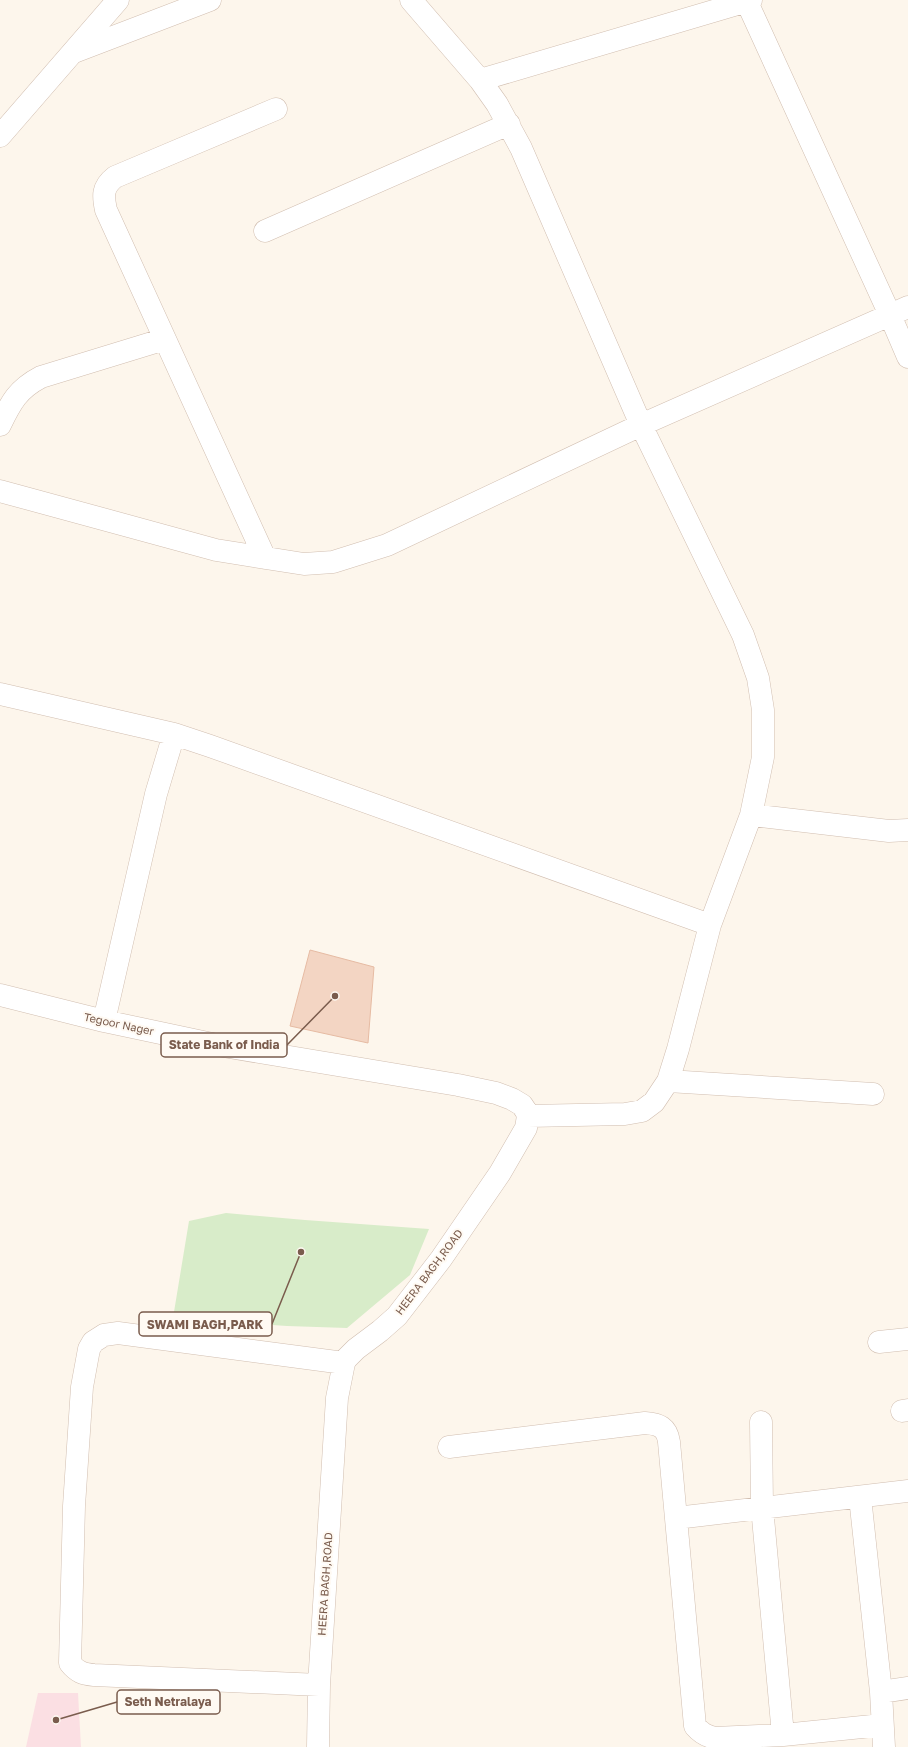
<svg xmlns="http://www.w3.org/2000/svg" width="908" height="1747" viewBox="0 0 908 1747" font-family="'Golos Text',sans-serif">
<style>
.medical{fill:#fbdfe3}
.green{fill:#d8ecc9}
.building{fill:#f3d5c3;stroke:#e6bba3}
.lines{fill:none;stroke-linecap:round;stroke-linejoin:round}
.minor-casing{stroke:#d1beb0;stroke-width:23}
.tertiary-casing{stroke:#d1beb0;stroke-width:23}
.minor{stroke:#fff;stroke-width:22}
.tertiary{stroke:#fff;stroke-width:22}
.labels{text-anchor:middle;stroke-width:4;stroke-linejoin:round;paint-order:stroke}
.street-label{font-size:11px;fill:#7a5c4d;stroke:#fffaf3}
.leader{fill:none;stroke:#7a5c4d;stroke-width:1.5}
.callout-dot{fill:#7a5c4d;stroke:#fffaf3;stroke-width:1.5}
.callout{fill:#fffaf3;stroke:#7a5c4d;stroke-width:1.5}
.callout-label{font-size:12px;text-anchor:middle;font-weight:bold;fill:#7a5c4d}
</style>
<rect width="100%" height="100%" fill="#fdf6ec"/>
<path class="medical" d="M38 1693H78L81 1747H26Z"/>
<path class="green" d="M226 1213 305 1220 429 1229 410 1275 347 1328 287 1326 173 1318 189 1221Z"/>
<path class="building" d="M310 950 374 967 368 1043 290 1026Z"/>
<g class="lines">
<defs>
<path id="minor" d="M411 0 480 80 497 104 521 148 641 425 743 635 758 678 763 710V757L751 815 710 925 678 1049 668 1081 654 1102 642 1111 625 1114 528 1116
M746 0 890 315 908 357
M74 52 210 0
M480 80 751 0
M265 231 509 124
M0 425C11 402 18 389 41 377L165 339
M0 491 216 550 304 564 333 562 387 545 641 425 908 307
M265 558 106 210C103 196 102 187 115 177L276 109
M0 694 174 734 210 746 710 925
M751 815 889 831 908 830
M0 995 104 1021 217 1045 458 1085 496 1093 512 1099 522 1105 526 1111 528 1116 526 1128 500 1173 441 1259 397 1316 380 1331 356 1349 346 1359 344 1363 337 1398 319 1685 318 1747
M104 1021 156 794 174 734
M668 1081 873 1094
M879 1342 908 1339
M902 1411 908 1410
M761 1422 762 1507 783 1735
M449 1447 645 1423C659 1424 667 1427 669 1442L695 1726C701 1733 706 1736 715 1738L783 1735 882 1725
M860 1497 881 1692 884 1747
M676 1518 908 1491
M319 1685 94 1675C83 1674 77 1672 70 1663L74 1506 82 1387 89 1349 93 1342 104 1335 118 1333 344 1363
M881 1692 908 1688"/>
<path id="tertiary" d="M0 136 118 0"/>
</defs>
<use href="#minor" class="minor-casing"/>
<use href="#tertiary" class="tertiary-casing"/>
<use href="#minor" class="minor"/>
<use href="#tertiary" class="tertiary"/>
</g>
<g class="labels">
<g class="street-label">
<text transform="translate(119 1024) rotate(12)" y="4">Tegoor Nager</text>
<text transform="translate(429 1272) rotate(-53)" y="4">HEERA BAGH,ROAD</text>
<text transform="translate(325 1584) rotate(-86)" y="4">HEERA BAGH,ROAD</text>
</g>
</g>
<path class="leader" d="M335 996L287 1045M301 1252L272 1324M56 1720L117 1702"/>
<g class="callout-dot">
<circle cx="335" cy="996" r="4"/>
<circle cx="301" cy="1252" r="4"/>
<circle cx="56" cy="1720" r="4"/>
</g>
<g class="callout">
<rect x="161" y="1033" width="126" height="24" rx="4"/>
<rect x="139" y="1312" width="133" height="24" rx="4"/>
<rect x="117" y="1690" width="103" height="24" rx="4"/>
</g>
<g class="callout-label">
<text x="224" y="1049">State Bank of India</text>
<text x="205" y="1329">SWAMI BAGH,PARK</text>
<text x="168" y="1706">Seth Netralaya</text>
</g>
</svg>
